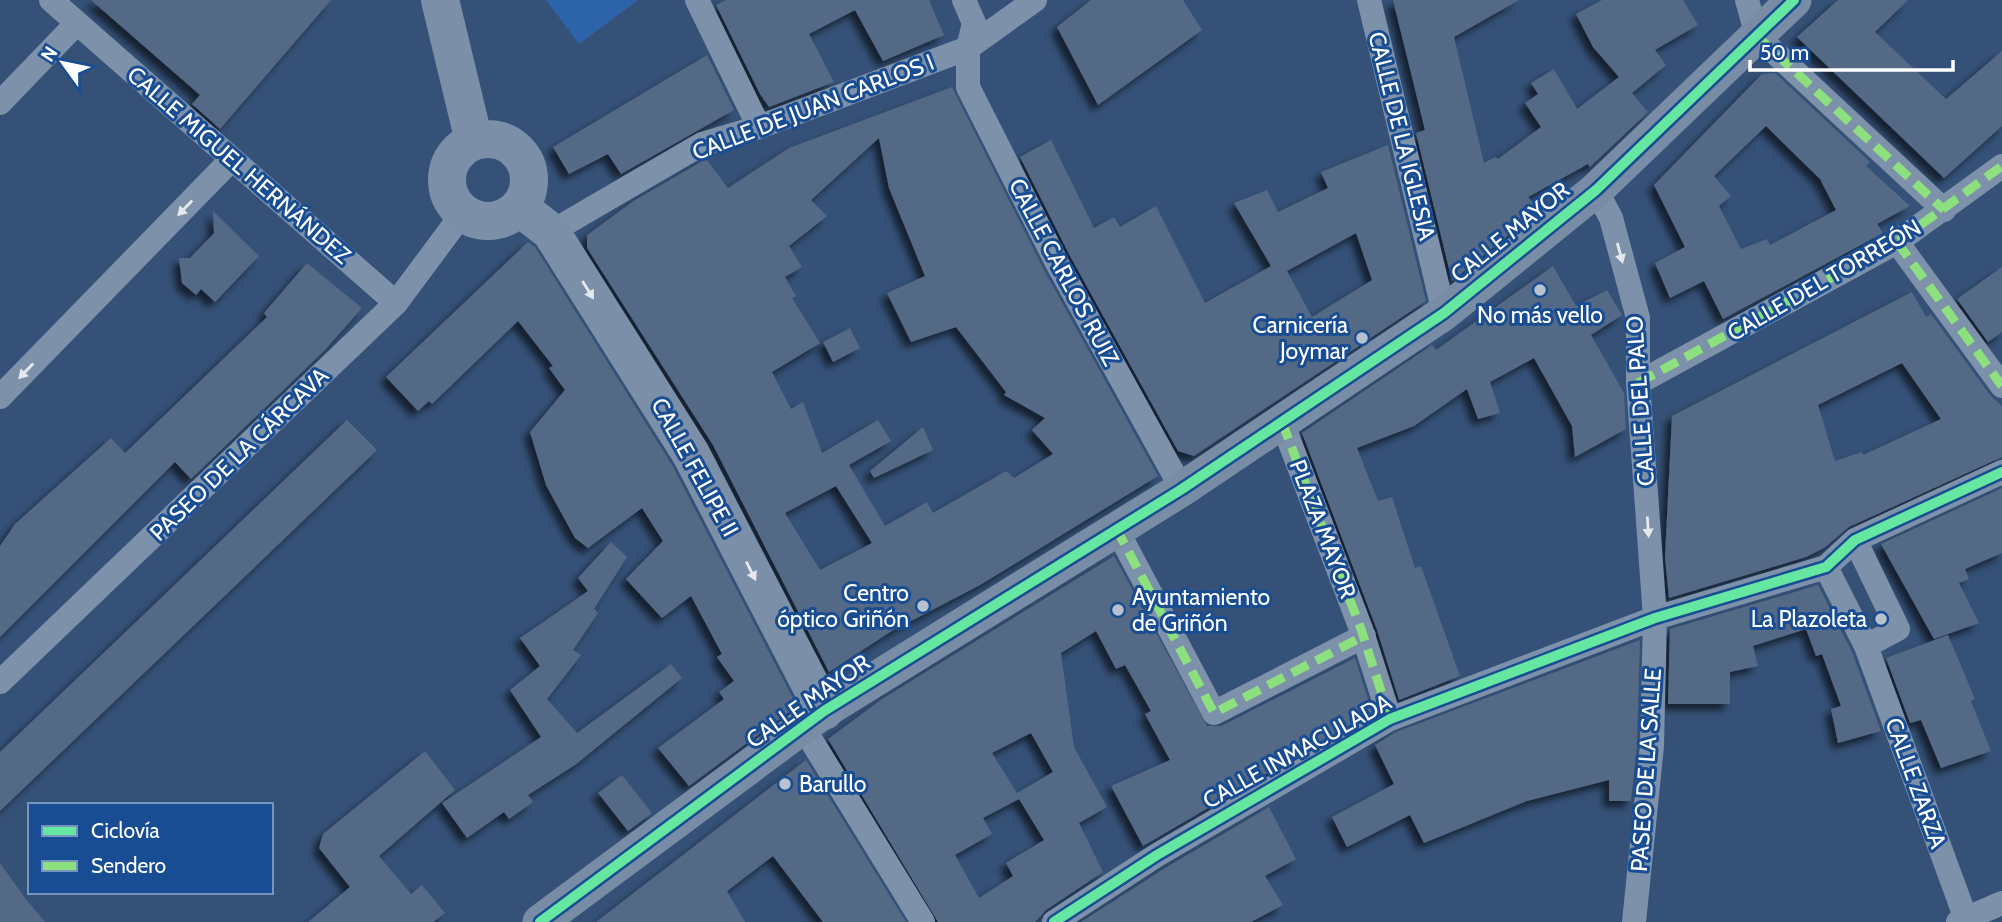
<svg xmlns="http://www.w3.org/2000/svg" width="2002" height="922" viewBox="0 0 2002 922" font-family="Cabin,sans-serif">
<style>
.green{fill:#2d64a9}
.building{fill:#526986;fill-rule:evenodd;filter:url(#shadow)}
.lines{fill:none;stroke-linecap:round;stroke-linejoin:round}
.street{stroke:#7d91aa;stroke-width:24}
.secondary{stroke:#798ca6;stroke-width:35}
.primary{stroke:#7c8fa8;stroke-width:38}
.quiet{stroke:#8de07e;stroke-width:9;stroke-dasharray:18 9;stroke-linecap:butt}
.cycleway-casing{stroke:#194d93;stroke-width:15}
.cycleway{stroke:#66e7a1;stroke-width:10}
.oneway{fill:#e5e9ee}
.poi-dot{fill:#b8c2cf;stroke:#194d93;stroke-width:2.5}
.labels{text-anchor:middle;stroke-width:6;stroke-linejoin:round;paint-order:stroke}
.street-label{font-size:23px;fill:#fff;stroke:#194d93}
.poi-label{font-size:23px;fill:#fff;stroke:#194d93;text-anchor:end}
</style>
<defs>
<filter id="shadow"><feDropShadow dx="-6" dy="6" stdDeviation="3.5" flood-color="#0009"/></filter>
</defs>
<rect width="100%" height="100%" fill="#355177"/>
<path class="green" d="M546 0H638L579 44Z"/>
<path class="building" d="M91 0H331L220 129 192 104 200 95Z
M726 0H929L944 35 883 61 855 10 809 34 834 82 769 107 760 94 716 5Z
M1091 0H1183L1202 30 1098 105 1057 27Z
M1393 0H1519L1454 37 1484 163 1495 157 1498 159 1541 127 1525 103 1538 94 1531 83 1554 69 1577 109 1619 77 1593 47 1576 14 1602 0H1683L1698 25 1648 54 1655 50 1666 65 1632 93 1648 112 1590 167 1588 164 1528 197 1539 210 1452 281 1416 133 1425 130Z
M1838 0H1908L1875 32 1946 99 2002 51V126L1944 178 1797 37Z
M707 55 734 110 621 174 608 154 569 174 553 147Z
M1775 73 1870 162 1866 166 1910 206 1877 224 1883 233 1723 319 1704 281 1670 298 1655 263 1685 247 1654 185 1762 74ZM1766 126 1820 179 1836 210 1770 245 1767 239 1741 249 1719 206 1731 196 1714 176Z
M952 87 1044 270 1158 476 980 585 890 632 829 672 713 445 587 248V235L635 200 706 159 728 188 789 148ZM879 138 889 188 925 276 887 293 911 342 956 327 1006 392 1004 395 1045 418 1032 430 1053 454 1014 478 1006 471 933 513 927 502 885 526 849 465 891 441 878 420 822 453 803 402 791 409 772 372 820 343 792 298 796 296 785 277 802 267 789 246 827 216 811 200ZM836 486 872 543 820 570 785 513Z
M1051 140 1094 228 1114 217 1120 227 1156 206 1205 303 1271 266 1234 203 1267 190 1278 212 1328 188 1321 172 1388 145 1426 301 1194 456 1178 451 1070 256 1020 157ZM1356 233 1372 280 1312 317 1287 271Z
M213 211 259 256 215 302 201 289 196 295 182 283 179 258H190L214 233Z
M528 242 535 247 672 465 797 706 689 786 658 748 724 699 719 692 734 681 717 657 722 654 691 596 662 618 626 579 663 541 642 508 588 548 575 538 546 485 530 432 565 390 549 368 553 366 518 321 432 404 429 401 418 411 386 377Z
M307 263 362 308 325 350 191 479 175 462 0 637V546L15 524 111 438 125 453 267 317 264 313Z
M1553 266 1576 306 1607 290 1622 315 1591 335 1624 393 1626 429 1575 457 1572 426 1534 358 1490 382 1500 413 1478 419 1467 389 1414 426 1357 448 1378 501 1392 497 1415 568 1421 566 1460 676 1399 700 1377 630 1302 433 1432 345 1436 350Z
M2002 267V332L1988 342 1957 299Z
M1912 292 1926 317 1931 314 1990 395 2002 406V457L1849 527 1824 548 1806 557 1669 598 1665 557 1672 416ZM1902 363 1941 419 1863 455 1862 452 1835 461 1818 405Z
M850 328 860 348 833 362 823 342Z
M347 420 377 450 0 811V752Z
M923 427 933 450 874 478 870 471Z
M2002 488V553L1965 569 1969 579 1959 583 1979 623 1934 639 1881 544Z
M611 542 627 557 594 609 598 613 573 650 581 655 547 699 577 733 671 664 682 678 575 765 528 795 533 802 509 819 504 812 467 838 442 803 541 737 510 690 540 666 520 638 588 591 578 578Z
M1114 556 1207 726H1221L1355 658 1372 712 1143 846 1111 786 1170 760 1145 714 1151 711 1125 665 1116 669 1096 631 1061 653 1074 747 1107 807 1079 823 1103 872 1046 910 1035 922H938L828 739 882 699ZM1031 733 1053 772 1017 793 992 753ZM1019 799 1044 840 1006 863 1013 876 979 898 955 855 992 834 983 818Z
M1818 585 1852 652 1881 731 1838 743 1831 709 1841 706 1822 654 1816 656 1806 629 1753 646 1758 666 1730 672V704H1668L1670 629Z
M1948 635 1975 699 1971 701 1991 751 1941 768 1921 720 1910 723 1886 658Z
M1640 640 1637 745 1631 801H1609V780L1527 801 1424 843 1410 815 1347 847 1332 817 1394 784 1375 745 1396 732Z
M425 751 455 790 379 856 411 894 422 885 445 913 433 922H308L350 887 319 848 323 834Z
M806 760 906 922H823L773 856 727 891 745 922H596Z
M622 775 652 813 628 831 598 793Z
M1269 807 1296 859 1265 876 1283 905 1251 922H1081L1165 868Z
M0 863 25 898 45 922H0Z"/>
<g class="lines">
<path class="street" d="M51 0 396 303
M697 0 759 127
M964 0 974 23 968 48V87L1057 263 1182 489
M1369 0 1444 313
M1747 0 1757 36 1944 210
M0 103 77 23
M1596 190 1611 218 1638 318V383L1655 618 1652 746 1634 922
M551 232 702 144 759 127 968 48 1035 0
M1897 242 2002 386
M1638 383 1897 242 2002 166
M0 397 232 159
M1282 422 1361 629 1390 719
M1116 528 1214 713 1364 636
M1855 540 1898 629 1866 646
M1826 567 1866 646 1966 919
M0 682 396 303 463 213
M803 727 923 922
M1054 922 1157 855 1390 719 1655 618 1826 567 1855 540 2002 472
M1958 922 2002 903"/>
<path class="secondary" d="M540 922 824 711 1182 489 1444 313 1596 190 1794 0"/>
<path class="primary" d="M440 0 474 141
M447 180a41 41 0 1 1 82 0a41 41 0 1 1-82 0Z
M519 207 551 232 691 454 824 711"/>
<path class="quiet" d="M1757 36 1944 210
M1897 242 2002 386
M1638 383 1897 242 2002 166
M1282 422 1361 629 1390 719
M1116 528 1214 713 1364 636"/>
<defs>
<path id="cycleway" d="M540 922 824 711 1182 489 1444 313 1596 190 1794 0
M1054 922 1157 855 1390 719 1655 618 1826 567 1855 540 2002 472"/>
</defs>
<use href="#cycleway" class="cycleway-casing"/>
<use href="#cycleway" class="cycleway"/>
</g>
<defs><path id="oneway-solid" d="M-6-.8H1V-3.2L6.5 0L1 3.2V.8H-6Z" transform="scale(1.75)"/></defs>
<g class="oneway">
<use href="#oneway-solid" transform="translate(185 208) rotate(134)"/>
<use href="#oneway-solid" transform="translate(1620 253) rotate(75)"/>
<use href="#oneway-solid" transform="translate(588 290) rotate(58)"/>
<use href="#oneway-solid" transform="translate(26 371) rotate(134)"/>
<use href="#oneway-solid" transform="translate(1648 527) rotate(86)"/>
<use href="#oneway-solid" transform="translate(751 571) rotate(63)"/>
</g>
<g class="poi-dot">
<circle cx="1540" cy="290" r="7"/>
<circle cx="1362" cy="338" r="7"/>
<circle cx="923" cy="606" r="7"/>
<circle cx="1118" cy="610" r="7"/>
<circle cx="1881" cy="619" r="7"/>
<circle cx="785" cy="784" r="7"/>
</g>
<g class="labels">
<g class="street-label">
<text transform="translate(813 107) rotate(-21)" y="8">CALLE DE JUAN CARLOS I</text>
<text transform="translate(1402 136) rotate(76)" y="8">CALLE DE LA IGLESIA</text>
<text transform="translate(239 165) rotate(41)" y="8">CALLE MIGUEL HERNÁNDEZ</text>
<text transform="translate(1510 232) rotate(-39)" y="8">CALLE MAYOR</text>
<text transform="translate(1064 272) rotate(62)" y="8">CALLE CARLOS RUIZ</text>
<text transform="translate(1824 280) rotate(-30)" y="8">CALLE DEL TORREÓN</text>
<text transform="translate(1640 401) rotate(-94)" y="8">CALLE DEL PALO</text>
<text transform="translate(239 454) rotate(-44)" y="8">PASEO DE LA CÁRCAVA</text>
<text transform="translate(695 467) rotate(61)" y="8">CALLE FELIPE II</text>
<text transform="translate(1323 529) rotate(69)" y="8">PLAZA MAYOR</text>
<text transform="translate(808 701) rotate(-35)" y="8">CALLE MAYOR</text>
<text transform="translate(1297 751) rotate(-29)" y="8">CALLE INMACULADA</text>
<text transform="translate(1646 770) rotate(-86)" y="8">PASEO DE LA SALLE</text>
<text transform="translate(1916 783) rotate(70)" y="8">CALLE ZARZA</text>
</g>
<g class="poi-label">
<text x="1540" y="323" text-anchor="middle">No más vello</text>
<text x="1348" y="333">Carnicería<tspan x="1348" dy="26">Joymar</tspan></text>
<text x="909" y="601">Centro<tspan x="909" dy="26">óptico Griñón</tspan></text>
<text x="1132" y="605" text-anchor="start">Ayuntamiento<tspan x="1132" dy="26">de Griñón</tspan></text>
<text x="1867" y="627">La Plazoleta</text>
<text x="799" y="792" text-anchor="start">Barullo</text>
</g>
</g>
<rect x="28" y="803" width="245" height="91" fill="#194d93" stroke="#7594be" stroke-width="2"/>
<rect x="42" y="826" width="35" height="10" fill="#66e7a1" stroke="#7594be" stroke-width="2"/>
<text x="91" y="838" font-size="21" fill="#ffffff">Ciclovía</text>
<rect x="42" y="861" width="35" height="10" fill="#8de07e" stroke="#7594be" stroke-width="2"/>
<text x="91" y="873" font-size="21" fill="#ffffff">Sendero</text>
<g transform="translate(63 63) rotate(303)" stroke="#194d93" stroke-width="5" paint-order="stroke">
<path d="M0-5L12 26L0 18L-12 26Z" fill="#ffffff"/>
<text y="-10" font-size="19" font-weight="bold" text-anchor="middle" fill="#ffffff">N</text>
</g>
<path d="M1750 60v10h203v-10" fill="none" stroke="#ffffff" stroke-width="3.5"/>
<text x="1760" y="60" font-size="21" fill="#ffffff" stroke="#194d93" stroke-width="5" paint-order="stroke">50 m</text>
</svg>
